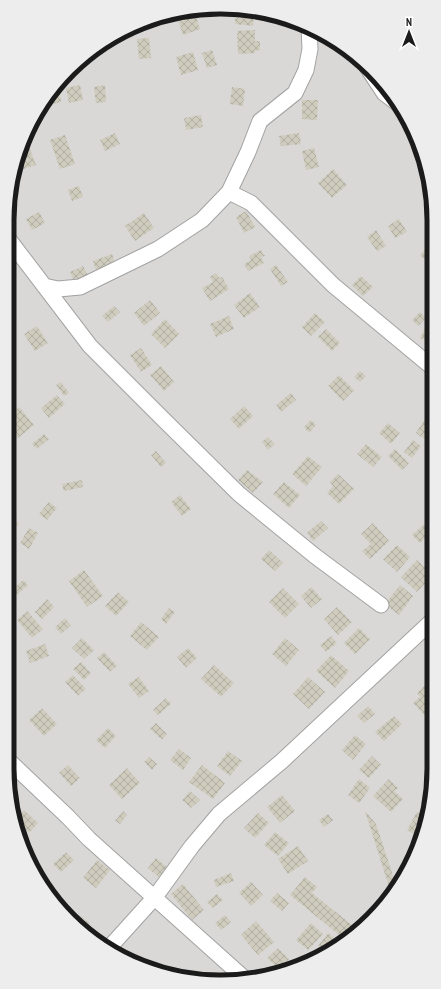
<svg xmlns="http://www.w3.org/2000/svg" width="441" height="989" viewBox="0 0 441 989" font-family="'PT Sans Narrow',sans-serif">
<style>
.residential{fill:#d9d8d7}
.building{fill:url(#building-cross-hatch)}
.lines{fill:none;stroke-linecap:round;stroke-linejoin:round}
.street-casing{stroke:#a2a2a2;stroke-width:17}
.street{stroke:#fff;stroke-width:15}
.rim{fill:none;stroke:#1b1b1b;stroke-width:5}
</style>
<defs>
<pattern id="building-cross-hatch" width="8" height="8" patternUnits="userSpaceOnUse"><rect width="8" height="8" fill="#cfcbbd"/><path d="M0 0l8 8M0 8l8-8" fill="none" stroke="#b1aea2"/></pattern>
</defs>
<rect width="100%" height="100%" fill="#eceddf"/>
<path class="residential" d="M220 7 302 23 350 51 390 90 418 139 432 192 434 769 418 850 381 909 327 954 262 978H179L114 954 60 909 18 837 7 768V220L23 139 69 70 139 23Z"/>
<path class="building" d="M236 10 254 14 253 26 235 24Z
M195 14 200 29 183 35 178 20Z
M255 30V41H260V50L255 51V53L238 54 237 31Z
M149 38 151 58 139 59 137 39Z
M212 50 217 65 207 68 202 53Z
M193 52 198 70 181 75 176 57Z
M80 85 83 100 69 103 66 88Z
M105 85 106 102 96 103 94 87Z
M232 87 245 89 243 106 230 104Z
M59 90 61 102 53 104 51 97 55 91Z
M302 100H318L317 120 302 119Z
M201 115 203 127 186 130 184 118Z
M115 133 120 144 105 151 100 140Z
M299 133 301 144 281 146 279 136Z
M65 135 75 164 60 169 50 140Z
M314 148 319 167 306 170 302 151Z
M30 149 36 165 17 171 21 152Z
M333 169 347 185 332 198 318 183Z
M79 186 83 197 72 201 68 190Z
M246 211 255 227 244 233 236 217Z
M39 212 45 223 32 230 26 219Z
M144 213 154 228 135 241 125 226Z
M399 219 407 232 395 238 388 226Z
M376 230 386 246 377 251 367 237Z
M261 250 265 256 261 257 264 263 248 271 244 264 251 260 249 256Z
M424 250 432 255V264L420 256Z
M112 254 116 266 97 273 93 261Z
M7 256 15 268 7 274Z
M276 265 288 282 281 286 270 269Z
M83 266 89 277 75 284 70 272Z
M216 273 220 278 222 277 229 289 210 301 202 288 213 282 210 277Z
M361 276 373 287 363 296 352 285Z
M250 293 260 307 244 318 234 305Z
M150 300 160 313 144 326 134 313Z
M114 306 120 312 108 322 102 316Z
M420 312 426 318 418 326 412 320Z
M315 313 325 322 311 336 302 327Z
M229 316 234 329 216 337 210 324Z
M165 319 179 334 165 348 151 334Z
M37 326 48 343 35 351 24 334Z
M426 326 433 329V344L420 338Z
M326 329 340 343 332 351 318 337Z
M141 348 152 365 141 372 130 355Z
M161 366 174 382 164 391 150 375Z
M360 371 366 376 360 382 354 377Z
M339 375 354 390 343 401 328 386Z
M61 382 69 393 64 396 56 385Z
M291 393 296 400 281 412 276 405Z
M57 395 65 404 49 418 41 408Z
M244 406 253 416 239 429 230 419Z
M19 407 34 425 18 438 7 425V417Z
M428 414 433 417V437L429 442 416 433Z
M311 420 316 425 309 433 304 427Z
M388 423 400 433 391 444 379 433Z
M44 434 49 439 37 449 32 444Z
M268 437 275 444 268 450 262 442Z
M413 440 421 446 412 458 404 452Z
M366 444 382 457 373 467 357 454Z
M395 449 409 463 402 470 388 456Z
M156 451 166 463 161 467 151 455Z
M308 456 322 467 306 486 292 474Z
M247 470 263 482 253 493 238 480Z
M338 474 354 489 339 504 327 493 333 486 330 482Z
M82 480 83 487 64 491 62 484Z
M284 482 300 495 289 508 273 494Z
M180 495 191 509 182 516 171 502Z
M49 502 57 508 47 520 39 514Z
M10 515 19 524 9 534 7 531V518Z
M321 521 328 528 313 541 307 533Z
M373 523 389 541 370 559 362 551 371 544 361 534Z
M424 524 432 532 420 543 412 535Z
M29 528 38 533 29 549 20 543Z
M397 545 410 557 397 572 383 559Z
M269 550 283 563 275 571 261 559Z
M417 560 433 575 417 592 401 577Z
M84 570 103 596 87 607 69 581Z
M23 580 28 585 17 595 12 590Z
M400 585 413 596 399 615 385 604Z
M311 587 322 599 311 608 301 596Z
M283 588 299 604 285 618 269 602Z
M118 592 129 602 116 616 105 606Z
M47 599 54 607 42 619 35 612Z
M337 607 352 622 338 635 324 619Z
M169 608 175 612 166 624 161 619Z
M27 611 43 629 32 638 17 620Z
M65 618 71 625 61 634 55 627Z
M141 622 159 637 147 650 130 636Z
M359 628 370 639 355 654 344 643Z
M331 636 337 643 326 652 320 645Z
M82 638 94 650 84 659 72 648Z
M285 638 299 650 286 666 272 654Z
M45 644 49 656 30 663 26 651Z
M188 648 197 658 186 668 177 657Z
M104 652 117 666 110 672 97 658Z
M331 655 349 671 335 688 316 671Z
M81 662 91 673 84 680 73 669Z
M214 665 234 683 221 697 201 679Z
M73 675 86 689 78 696 65 682Z
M139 677 149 691 139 698 128 684Z
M308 677 325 692 309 709 293 694Z
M426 684 431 688 432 686 434 688V710L426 717 413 703 420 697 417 693Z
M166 698 171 704 158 715 153 710Z
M368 706 375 714 364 723 357 716Z
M42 708 57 724 44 736 29 720Z
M394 716 402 724 384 741 375 732Z
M156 723 167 734 162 740 150 729Z
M108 728 116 736 105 748 96 740Z
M355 735 366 744 353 760 342 750Z
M179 749 191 758 183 770 170 760Z
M228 751 242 761 230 776 217 766Z
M372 756 381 765 369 778 359 770Z
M149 757 157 764 152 770 144 762Z
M68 765 80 778 71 786 59 773Z
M202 765 225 783 213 799 189 782Z
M127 768 140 783 122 799 109 785Z
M359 779 370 788 359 803 348 795Z
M389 779 398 788 394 791 403 799 391 812 373 796Z
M190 791 200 800 191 808 182 800Z
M282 795 295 811 280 823 267 807Z
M24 810 38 823 29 833 15 820Z
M123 811 127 815 120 824 115 821Z
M365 811 376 824 396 885 391 893Z
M417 812 424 817 420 838 407 830Z
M258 813 269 823 255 838 244 828Z
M328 814 333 820 324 827 319 820Z
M275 832 289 843 278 856 264 845Z
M298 846 308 861 288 874 278 859Z
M66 852 74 860 61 872 53 864Z
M156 858 168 868 160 878 148 868Z
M97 860 110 870 96 888 83 878Z
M231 873 234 881 216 887 214 880Z
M305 877 317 887 312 893 357 929 344 939 290 895Z
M251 882 263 895 251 906 239 893Z
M183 884 204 910 192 920 171 894Z
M277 893 289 903 282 911 270 901Z
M217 894 223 900 213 908 207 902Z
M79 915 90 923 85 930 74 921Z
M225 915 231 922 221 930 215 923Z
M256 921 274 942 258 955 241 935Z
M311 923 323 934 308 950 296 940Z
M328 933 340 943 328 953 318 946Z
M278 948 289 959 279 969 267 958Z
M166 964 171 972 168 974 157 970Z"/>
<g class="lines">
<defs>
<path id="street" d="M367 67 384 93 397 103
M229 192 251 203 333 285 433 368
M7 237 90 346 163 419 239 494 315 556 381 605
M44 286 58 289 80 287 158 249 202 220 229 192 248 152 260 121 295 93 306 70 310 49 309 27
M7 759 68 817 89 839 244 978
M108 949 155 897 192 846 219 814 282 761 434 619"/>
</defs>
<use href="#street" class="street-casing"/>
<use href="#street" class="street"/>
</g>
<path d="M0 0H441V989H0ZM220 14H221A206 206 0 0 1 427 220V769A206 206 0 0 1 221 975H220A206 206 0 0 1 14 769V220A206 206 0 0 1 220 14Z" fill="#ededed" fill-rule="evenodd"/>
<path class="rim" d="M220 14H221A206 206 0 0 1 427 220V769A206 206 0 0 1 221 975H220A206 206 0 0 1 14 769V220A206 206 0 0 1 220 14Z"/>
<g transform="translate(409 32)" stroke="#ffffff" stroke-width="3" paint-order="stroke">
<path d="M0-3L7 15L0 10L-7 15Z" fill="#1b1b1b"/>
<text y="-6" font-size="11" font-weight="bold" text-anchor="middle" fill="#1b1b1b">N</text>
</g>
</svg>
